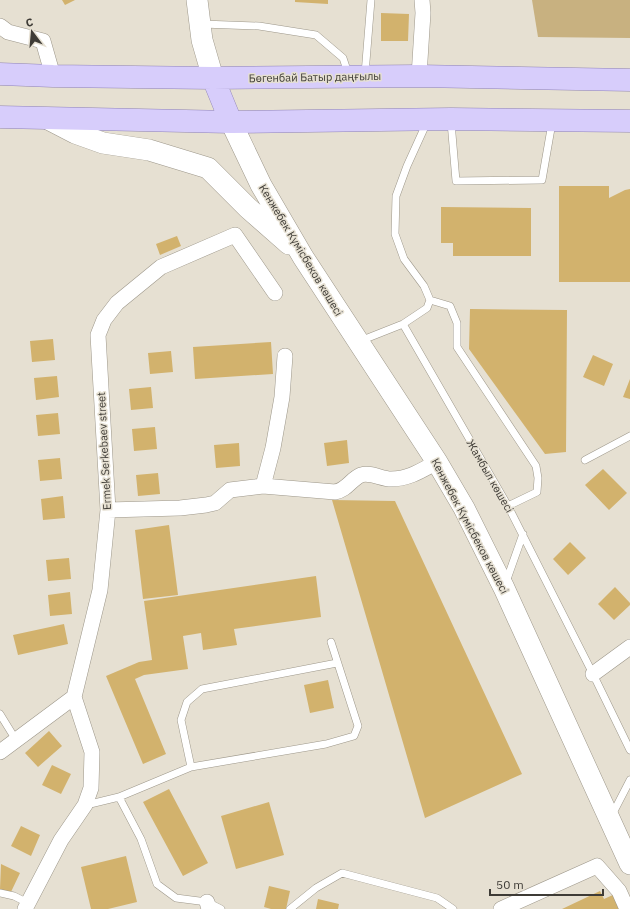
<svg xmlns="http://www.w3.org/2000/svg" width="630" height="909" viewBox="0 0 630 909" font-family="'IBM Plex Sans',sans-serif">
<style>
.green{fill:#c8b180}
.building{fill:#d2b26d}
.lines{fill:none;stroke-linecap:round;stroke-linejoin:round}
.lane-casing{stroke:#9d978a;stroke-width:8}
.street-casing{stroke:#9d978a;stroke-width:16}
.secondary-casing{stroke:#9d978a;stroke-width:22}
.primary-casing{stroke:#9084b5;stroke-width:23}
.lane{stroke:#fff;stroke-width:7}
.street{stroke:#fff;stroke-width:15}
.secondary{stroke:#fff;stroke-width:21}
.primary{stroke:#d7cdfb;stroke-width:22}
.labels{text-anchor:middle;stroke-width:3;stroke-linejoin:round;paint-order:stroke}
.street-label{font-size:11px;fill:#3e3b36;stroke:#e6e0d2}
</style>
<rect width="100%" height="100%" fill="#e6e0d2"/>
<path class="green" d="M532 0H630V38L538 37Z"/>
<path class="building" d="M62 0H75L65 5Z
M295 0H328V4L295 2Z
M381 13 409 14 408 41H381Z
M559 186H609V198L625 190 630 189V282H559Z
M441 207 531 208V256H453V243H441Z
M177 236 181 246 160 255 156 244Z
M470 309 567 310 566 452 545 454 469 349Z
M53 339 55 360 32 362 30 341Z
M271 342 273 374 195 379 193 347Z
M171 351 173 372 150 374 148 353Z
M593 355 613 364 604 386 583 377Z
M57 376 59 397 36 400 34 378Z
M630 379V399L623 397Z
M151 387 153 408 131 410 129 389Z
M58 413 60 434 38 436 36 415Z
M155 427 157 449 134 451 132 429Z
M347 440 349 463 327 466 324 443Z
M239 443 240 466 216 468 214 445Z
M60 458 62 479 40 481 38 460Z
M603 469 627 493 609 510 585 485Z
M158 473 160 494 138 496 136 475Z
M63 496 65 518 43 520 41 499Z
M332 500 395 501 522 774 425 818Z
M169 525 178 595 143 599 135 530Z
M570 542 586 558 568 575 553 559Z
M69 558 71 579 48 581 46 560Z
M316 576 321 617 234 629 237 645 203 650 201 633 183 636 188 669 144 675 135 679 166 754 143 764 106 676 139 662 152 660 144 601Z
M615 587 630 603V605L614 620 598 604Z
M70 592 72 614 50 616 48 595Z
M64 624 68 644 18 655 13 635Z
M328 680 334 708 310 713 304 685Z
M49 731 62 746 38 767 25 753Z
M52 765 71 774 61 794 42 785Z
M169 789 208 863 183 876 143 802Z
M269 802 284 855 236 869 221 816Z
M21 826 40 835 31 856 11 846Z
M126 856 137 902 108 909H91L81 867Z
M1 864 20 873 10 894 0 889Z
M269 886 290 891 286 909H271L264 907Z
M600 891 604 899 615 894 622 909H562Z
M318 899 339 904 338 909H316Z"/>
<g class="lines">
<defs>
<path id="lane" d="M202 24 259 26 316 35 343 58 348 73
M365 74 371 0
M451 122 456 181 542 180 552 123
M430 300 450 306 457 323V347L536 466 538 478 537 492 508 506
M403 324 508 506 593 674 630 750
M360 341 403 324 427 308 430 300 424 286 404 259 395 234 396 196 407 166 427 122
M585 460 630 436
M506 582 523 534
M0 714 16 740
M191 767 181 720 187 702 202 689 337 663
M119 797 141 839 157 884 176 898 207 902 221 909
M86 805 119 797 191 767 326 744 354 736 358 726 331 642
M612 815 630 780
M0 893 14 896 28 903
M290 909 316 888 342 873 437 898 453 909"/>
<path id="street" d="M0 26 8 32 43 41 53 76
M419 76 423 13 422 0
M263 486 335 492C347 490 351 479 361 475 370 472 382 479 391 479 409 479 422 470 437 462
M108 510 180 508 206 505 215 503 230 490 263 486 273 448 282 397 285 356
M593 674 630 647
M0 752 74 697
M207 902 209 909
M25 909 61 840 85 805 91 788 92 752 74 697 100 590 108 510 98 335 104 320 117 303 161 267 235 235 275 293
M501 909 597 866 619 891 627 909"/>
<path id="secondary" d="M197 0 202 40 213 78
M46 118 75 133 103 143 149 150 208 168 248 208 289 244
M231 122 261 185 303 257 437 462 464 508 504 588 630 864"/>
<path id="primary" d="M0 74 53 76 213 78 419 76 630 80
M213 78 231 122
M0 117 231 122 451 119 630 121"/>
</defs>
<use href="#lane" class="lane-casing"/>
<use href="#street" class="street-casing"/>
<use href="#secondary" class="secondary-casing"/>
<use href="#primary" class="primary-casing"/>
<use href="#lane" class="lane"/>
<use href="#street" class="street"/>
<use href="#secondary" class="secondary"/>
<use href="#primary" class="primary"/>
</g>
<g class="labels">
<g class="street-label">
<text transform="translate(315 77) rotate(-1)" y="4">Бөгенбай Батыр даңғылы</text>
<text transform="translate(301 250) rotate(59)" y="4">Кенжебек Күмісбеков көшесі</text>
<text transform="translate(104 451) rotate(-93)" y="4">Ermek Serkebaev street</text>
<text transform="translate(490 476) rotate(60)" y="4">Жамбыл көшесі</text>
<text transform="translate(470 526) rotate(62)" y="4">Кенжебек Күмісбеков көшесі</text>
</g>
</g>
<g transform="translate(32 32) rotate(344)" stroke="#e6e0d2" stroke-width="3" paint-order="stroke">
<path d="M0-3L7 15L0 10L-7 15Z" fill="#3e3b36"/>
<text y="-6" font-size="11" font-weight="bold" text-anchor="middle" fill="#3e3b36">С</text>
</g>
<path d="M490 889v6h113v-6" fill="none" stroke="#3e3b36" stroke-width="2"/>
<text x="496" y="889" font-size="12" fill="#3e3b36" stroke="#e6e0d2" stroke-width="3" paint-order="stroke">50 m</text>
</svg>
